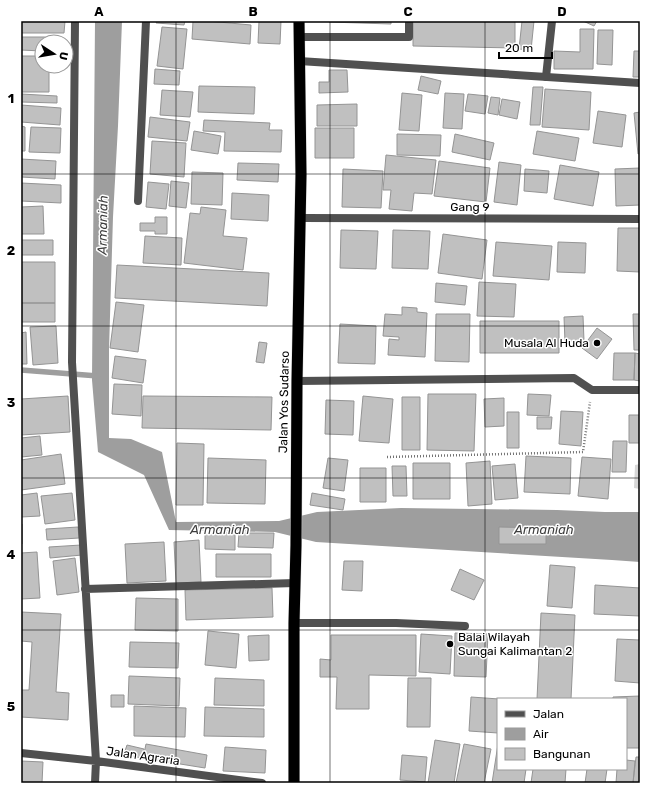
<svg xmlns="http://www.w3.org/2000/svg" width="661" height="804" viewBox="0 0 661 804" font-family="Rubik,sans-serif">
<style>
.green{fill:#d7d7d7}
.water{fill:#9e9e9e}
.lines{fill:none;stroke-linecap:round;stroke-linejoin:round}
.stream{stroke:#9e9e9e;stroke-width:5.5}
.building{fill:#c0c0c0;stroke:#949494}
.trunk-casing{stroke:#dbdbdb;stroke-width:12}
.path{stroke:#727272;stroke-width:2.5;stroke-dasharray:1 2;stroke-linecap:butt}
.service{stroke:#505050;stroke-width:8}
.minor{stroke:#505050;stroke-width:8}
.trunk{stroke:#000;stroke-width:11}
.grid{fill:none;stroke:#000;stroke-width:1;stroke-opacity:0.55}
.poi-dot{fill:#000;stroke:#fff;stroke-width:1.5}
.labels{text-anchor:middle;stroke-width:3;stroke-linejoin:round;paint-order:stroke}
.street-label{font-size:12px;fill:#000;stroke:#fff}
.poi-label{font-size:12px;fill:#000;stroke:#fff;text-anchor:end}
.water-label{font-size:13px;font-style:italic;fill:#3f3f3f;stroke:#fff}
.neatline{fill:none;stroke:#000;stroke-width:1.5}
.grid-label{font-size:13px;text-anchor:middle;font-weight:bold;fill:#000}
</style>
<rect width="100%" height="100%" fill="#fff"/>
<path class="green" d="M640 464V489L634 488 635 465Z"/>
<path class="water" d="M95 21H122L118 126 113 217 109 350V438L131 439 162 452 176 522 279 521 317 512 401 508 557 510 605 512H640V562L612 560 316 542 275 532 169 530 144 475 98 452 92 380Z"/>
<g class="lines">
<path class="stream" d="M21 370 98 376"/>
</g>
<path class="building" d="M21 21H65L64 33H21Z
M157 21H185L184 25 156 23Z
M193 21H208L251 25 250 44 192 39Z
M259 21H281L280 44 258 43Z
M329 21H391V24L329 22Z
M413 21H515V48L413 46Z
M522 21H534L531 50 519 49Z
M583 21H597L594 26Z
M162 27 187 29 183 69 157 66Z
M580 29H594L593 69H554V51L580 52Z
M598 30H613L612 65 597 64Z
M21 37H49V42H42V51L21 50Z
M634 51H640V77H633Z
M21 56H42V66H49V92H21Z
M155 69 180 71 179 85 154 84Z
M329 70H347L348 92 319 93V82H329Z
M421 76 441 81 438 94 418 90Z
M199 86 255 87 254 114 198 112Z
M533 87H543L540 125H530Z
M545 89 591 92 589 130 542 127Z
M162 90 193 92 190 117 160 115Z
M402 93 422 95 419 131 399 130Z
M445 93 464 94 462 129 443 128Z
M21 94 57 96V103L21 102Z
M468 94 488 96 485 114 465 111Z
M491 97 500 98 498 115 488 113Z
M502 99 520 102 517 119 499 115Z
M357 104V126H317V105Z
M21 105 61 108 60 125 21 122Z
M598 111 626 115 622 147 593 143Z
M640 112V153L638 154 634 113Z
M150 117 190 122 187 141 148 137Z
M204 120 270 123 269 130H282L281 152 224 151 225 132 203 131Z
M21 126 25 127V151H21Z
M31 127 61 128 60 153 29 152Z
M315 128H354V158H315Z
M194 131 221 136 218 154 191 150Z
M537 131 579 138 575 161 533 154Z
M397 134 441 135 440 156 397 155Z
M455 134 494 143 490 160 452 152Z
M152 141 186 143 184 177 150 174Z
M386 155 436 160 432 194 414 193 412 211 389 209 391 190H383Z
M21 159 56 161 55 179 21 177Z
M439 161 490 168 486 202 434 196Z
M499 162 521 165 517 205 494 202Z
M238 163 279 164 278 182 237 180Z
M560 165 599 172 593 206 554 199Z
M640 168V205L616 206 615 169Z
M343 169 383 171 381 208 342 207Z
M525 169 549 171 547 193 524 191Z
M192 172 223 173 222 205 191 204Z
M171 181 189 183 186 208 169 206Z
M148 182 169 184 166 209 146 207Z
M21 183 61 185V203L21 201Z
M232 193 269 195 268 221 231 219Z
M43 206 44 234H21V207Z
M201 207 226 210 223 236 247 238 243 270 184 263 190 213 200 214Z
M155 217H167V234H155V231H140V223H155Z
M618 228H640V272L617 271Z
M341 230 378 231 376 269 340 268Z
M393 230 430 231 428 269 392 268Z
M443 234 487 240 482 279 438 273Z
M145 236 182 238 181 265 143 263Z
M21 240H53V255H21Z
M496 242 552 246 549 280 493 276Z
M558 242 586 243 585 273 557 272Z
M21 262H55V303H21Z
M117 265 269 273 267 306 115 298Z
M479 282 516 284 514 317 477 316Z
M436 283 467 286 465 305 435 302Z
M116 302 144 305 138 352 110 348Z
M21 303H55V322H21Z
M402 307 417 308V312L427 313 425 357 388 355 389 339 399 340V337L383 336 385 314 402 315Z
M436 314H470L469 362 435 361Z
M633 314H640V350H634Z
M583 316 584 341 565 342 564 317Z
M480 321H559V353H480Z
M340 324 376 326 375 364 338 363Z
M56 326 58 363 33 365 30 327Z
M597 328 612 339 597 359 582 348Z
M26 332 27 364H21V333Z
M259 342 267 343 264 363 256 362Z
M614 353H635L634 380H613Z
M635 353 640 354V381L634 380Z
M115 356 146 360 143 383 112 378Z
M114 384 142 385 141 416 112 414Z
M428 394H476L474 451 427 450Z
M528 394 551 395 549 416 527 415Z
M68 396 70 432 21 435V399Z
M143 396 272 397 271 430 142 428Z
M363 396 393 399 389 443 359 441Z
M402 397H420V450H402Z
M504 398V426L485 427 484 399Z
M326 400 354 401 353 435 325 434Z
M561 411 583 412 581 446 559 444Z
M507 412H519V448H507Z
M629 415H640V443H629Z
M537 417H552L551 429H537Z
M40 436 42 455 21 457V438Z
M613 441H627L626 472H612Z
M177 443 204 444 203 505H176Z
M61 454 65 484 21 490V460Z
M526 456 571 458 570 494 524 492Z
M582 457 611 459 608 499 578 496Z
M208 458 266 460 265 504 207 503Z
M328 458 348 460 344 491 323 488Z
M490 461 492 504 468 506 466 463Z
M413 463H450V499H413Z
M515 464 518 498 495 500 492 466Z
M392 466H406L407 496H393Z
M360 468H386V502H360Z
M37 493 40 516 21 517V495Z
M72 493 75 520 45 524 41 496Z
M312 493 345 499 343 510 310 505Z
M21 524H22V544H21Z
M78 527 79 538 47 540 46 529Z
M499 527 546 528V544H499Z
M205 532 235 533V550L205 549Z
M239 533H274L273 548 238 547Z
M199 540 201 582 176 583 174 542Z
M164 542 166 581 127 583 125 544Z
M81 545 82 555 50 558 49 547Z
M37 552 40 598 21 599V553Z
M216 554H271V577H216Z
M75 558 79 592 57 595 53 561Z
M344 561H363L362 591 342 590Z
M550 565 575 567 572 608 547 606Z
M460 569 484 580 474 600 451 590Z
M595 585 640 588V616L594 614Z
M272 588 273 617 186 620 185 590Z
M136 598 178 599V631L135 630Z
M21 612 61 614 56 692 69 693 68 720 21 717V690H29L32 642 21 641Z
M541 613 575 615 571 699H537Z
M208 631 239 634 236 668 205 665Z
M455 633 488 634 486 677 454 676Z
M421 634 452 636 450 674 419 672Z
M269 635V660L249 661 248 636Z
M331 635H416V676L369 675V709H336L337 677H320V659L331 660Z
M617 639 640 640V683L615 681Z
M130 642 179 643 178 668 129 667Z
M129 676 180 678 179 706 128 704Z
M215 678 264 680V706L214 705Z
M408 678H431L430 727H407Z
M111 695H124V707H111Z
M640 696V748H626V699H613V697Z
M471 697 499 699 498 733 469 731Z
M134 706 186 708 185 737 134 736Z
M205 707 264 709V737L204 736Z
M435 740 460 744 454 783H428Z
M146 744 207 755 205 768 143 758Z
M464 744 491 749 484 783H456Z
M498 744V769H526L524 783H492Z
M127 745 144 749 141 758 124 754Z
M225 747 266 750 265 773 223 771Z
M402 755 427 757 425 782 400 780Z
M636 757H640V783H633Z
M626 760 635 761 633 783H616L617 769H626Z
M21 761 43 762 42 783H21Z
M533 769H566L565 783H531Z
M587 769H607L605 783H585Z"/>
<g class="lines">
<defs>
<path id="trunk" d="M294 783V623L296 545 297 381 301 175 299 21"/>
</defs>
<use href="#trunk" class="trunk-casing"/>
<path class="path" d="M387 457 583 452 590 402"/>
<path class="service" d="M299 37H409V21
M546 77 552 21
M294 623H396L465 626"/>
<path class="minor" d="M75 21 72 362 96 761 95 783
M299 61 640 83
M138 201 146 21
M300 218 640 219
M297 381 574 378 592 390H640
M85 589 295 583
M21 753 96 761 262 783"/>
<use href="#trunk" class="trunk"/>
</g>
<path class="grid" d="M176 21V783M330 21V783M485 21V783M21 174H640M21 326H640M21 478H640M21 630H640"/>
<g class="poi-dot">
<circle cx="597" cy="343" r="4"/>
<circle cx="450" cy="644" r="4"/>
</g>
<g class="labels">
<g class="street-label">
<text x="470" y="211">Gang 9</text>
<text transform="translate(284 402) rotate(-89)" y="4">Jalan Yos Sudarso</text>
<text transform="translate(143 756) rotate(8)" y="4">Jalan Agraria</text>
</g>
<g class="poi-label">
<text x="589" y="347">Musala Al Huda</text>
<text x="458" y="641" text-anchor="start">Balai Wilayah<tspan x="458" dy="14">Sungai Kalimantan 2</tspan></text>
</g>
<g class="water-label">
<text transform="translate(102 225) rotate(-89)" y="5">Armaniah</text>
<text x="220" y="534">Armaniah</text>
<text x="544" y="534">Armaniah</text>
</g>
</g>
<rect width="661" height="804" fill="none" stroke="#ffffff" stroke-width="44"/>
<rect x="497" y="698" width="130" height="72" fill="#ffffff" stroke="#999999"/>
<rect x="505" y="711" width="20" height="6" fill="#505050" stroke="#999999"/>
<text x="533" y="718" font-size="12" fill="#000000">Jalan</text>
<rect x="505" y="728" width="20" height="12" fill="#9e9e9e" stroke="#999999"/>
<text x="533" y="738" font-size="12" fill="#000000">Air</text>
<rect x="505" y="748" width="20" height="12" fill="#c0c0c0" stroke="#999999"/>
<text x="533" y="758" font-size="12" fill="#000000">Bangunan</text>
<g transform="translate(54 54) rotate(102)"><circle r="19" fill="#ffffff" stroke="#999999"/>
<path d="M0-3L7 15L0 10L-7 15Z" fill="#000000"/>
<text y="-6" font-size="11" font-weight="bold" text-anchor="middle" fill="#000000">U</text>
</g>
<path d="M499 52v6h53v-6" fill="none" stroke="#000000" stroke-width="2"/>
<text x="505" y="52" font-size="12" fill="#000000" stroke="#ffffff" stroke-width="3" paint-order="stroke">20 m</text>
<rect x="22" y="22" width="617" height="760" class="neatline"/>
<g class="grid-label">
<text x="99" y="16">A</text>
<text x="253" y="16">B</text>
<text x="408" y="16">C</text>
<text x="562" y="16">D</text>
<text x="11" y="103">1</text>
<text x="11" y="255">2</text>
<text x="11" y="407">3</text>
<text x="11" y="559">4</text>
<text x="11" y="711">5</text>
</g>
</svg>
